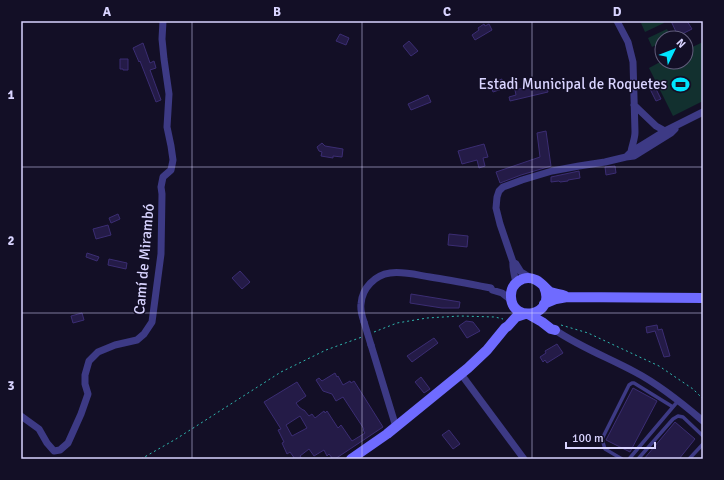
<svg xmlns="http://www.w3.org/2000/svg" width="724" height="480" viewBox="0 0 724 480" font-family="Signika,sans-serif">
<style>
.green{fill:#12302f}
.building{fill:#241b47;stroke:#3b2d73;fill-rule:evenodd}
.lines{fill:none;stroke-linecap:round;stroke-linejoin:round}
.path{stroke:#2fb8b0;stroke-width:1;stroke-dasharray:2 3;stroke-linecap:butt}
.lane{stroke:#3d3a85;stroke-width:3.5}
.street{stroke:#3d3a85;stroke-width:7}
.secondary{stroke:#6f6bff;stroke-width:10}
.street-bridge{stroke:#3d3a85;stroke-width:7}
.grid{fill:none;stroke:#d9d4ff;stroke-width:1;stroke-opacity:0.55}
.labels{text-anchor:middle;stroke-width:3;stroke-linejoin:round;paint-order:stroke}
.poi-label{font-size:15px;fill:#d9d4ff;stroke:#130f26;text-anchor:end}
.street-label{font-size:15px;fill:#d9d4ff;stroke:#130f26}
.neatline{fill:none;stroke:#d9d4ff;stroke-width:1.5}
.grid-label{font-size:13px;text-anchor:middle;font-weight:bold;fill:#d9d4ff}
</style>
<rect width="100%" height="100%" fill="#130f26"/>
<path class="green" d="M646 21H663L664 23 645 32 641 23Z
M667 29 671 38H662V42L652 47 648 38Z
M703 42V101L673 116 649 68 662 61 686 62V50Z"/>
<path class="building" d="M671 21H687L692 29 678 36Z
M484 24 485 26 489 24 492 30 475 40 472 35 479 30 478 28Z
M340 34 349 38 346 45 336 41Z
M409 41 418 51 411 56 403 46Z
M143 43 150 63 154 61 156 68 150 70 161 100 156 102 140 61 139 62 133 48Z
M120 59H128V70H123V69H120Z
M502 79 505 88 493 92 490 84Z
M536 85 537 90 547 88 548 92 510 101 509 97 516 95 515 90Z
M655 87 661 99 656 101 650 89Z
M428 95 431 102 411 110 408 104Z
M546 131 551 166 521 175 500 183 496 172 540 157 537 133Z
M322 143 325 146 343 149 342 157 333 156V158L321 156 322 152 319 151 317 147Z
M484 144 488 157 483 158 485 166 479 168 477 160 462 164 458 151Z
M615 166 616 173 606 175 605 167Z
M579 171 580 178 568 180V181L560 182 559 181 551 182V177Z
M118 214 120 219 111 223 109 218Z
M108 225 111 235 96 239 93 229Z
M449 234 468 236 467 247 448 245Z
M87 253 99 257 97 261 86 257Z
M109 259 127 263 126 269 108 265Z
M240 271 250 282 242 289 232 278Z
M411 294 460 302 459 308H442L410 303Z
M82 313 84 320 73 323 71 316Z
M466 321 473 322 480 331 467 338 459 326Z
M657 325 658 330 662 329 670 356 664 357 655 331 647 333 646 327Z
M434 338 438 343 412 362 407 356Z
M557 344 563 353 547 363 545 360 543 362 540 357 546 353 545 351Z
M335 373 337 377 338 376 343 385 350 381 351 383 354 381 383 427 335 459H333L329 454 327 456 324 450 314 456 309 449 300 456 302 459H295L290 452 287 454 282 443 284 442 278 430 281 429 264 402 297 382 306 396 296 403 299 407 303 410H304L309 416 312 414 315 418 324 411 325 413 327 411 338 428 341 425 352 441 365 433 363 430 364 429 343 397 336 401 332 394 323 391 316 380 319 378 322 381ZM300 416 307 428 292 436 286 425Z
M421 377 430 389 424 393 415 382Z
M633 388 657 401 630 452 606 440Z
M675 422 695 439 679 459H644Z
M449 430 460 444 453 449 442 435Z"/>
<g class="lines">
<path class="path" d="M561 325 588 333 659 366 693 389 703 399
M374 332 397 323 427 318 460 316 495 317 503 319
M141 459 176 439 281 372 326 350 362 337"/>
<path class="lane" d="M622 459 605 449 602 439 629 385 632 383H634L673 407
M629 459 678 401
M638 459 673 419 678 416 683 417 703 436
M689 459 703 444"/>
<path class="street" d="M617 21 628 42 633 62 635 132C635 139 632 145 631 152
M634 105 656 126 665 131
M626 157 634 156 671 133 675 129
M513 262 516 264 521 272 531 278
M516 283C515 278 512 266 513 262L500 224 496 208 497 197 499 191 503 187 522 180 552 171 579 166 605 162 626 157 631 152 665 131 703 112
M364 322C362 316 360 310 361 304 362 288 375 275 390 273 403 271 417 275 430 277 450 280 470 284 491 288L492 290 502 293 511 300
M555 330C580 347 609 358 635 372 660 385 682 403 703 421
M371 345 396 427
M461 374 524 459
M21 416 39 429 47 443 54 451 60 450 68 443 81 414 88 394 85 384V375L89 361 98 352 115 345 137 340 144 334 152 322 161 254 162 194 161 187 163 177 171 170 173 160 171 146 167 127 169 94 164 59 162 39 163 21"/>
<path class="secondary" d="M544 287C557 316 512 324 511 297 510 283 524 274 536 280 542 283 545 288 550 292 555 294 560 294 565 296
M544 304 556 299 567 297 703 298
M528 314 542 322 551 329 555 330
M351 459 387 434 468 368 487 350 505 328 508 326 516 317 525 314"/>
<path class="street-bridge" d="M364 322 371 345"/>
</g>
<path class="grid" d="M192 21V459M362 21V459M532 21V459M21 167H703M21 313H703"/>
<defs>
<symbol id="stadium-bare" viewBox="-9 -9 18 18"><path d="M0-5a6.5 5 0 1 0 0 10a6.5 5 0 1 0 0-10ZM-3.5-1.8h7v3.6h-7Z" fill="#00e5ff" stroke="#130f26" stroke-width="2.5" paint-order="stroke"/></symbol>
</defs>
<g fill-rule="evenodd">
<use href="#stadium-bare" x="668" y="72" width="25" height="25"/>
</g>
<g class="labels">
<g class="poi-label">
<text x="667" y="89">Estadi Municipal de Roquetes</text>
</g>
<g class="street-label">
<text transform="translate(144 259) rotate(-85)" y="5">Camí de Mirambó</text>
</g>
</g>
<rect width="724" height="480" fill="none" stroke="#130f26" stroke-width="44"/>
<g transform="translate(674 50) rotate(47)"><circle r="19" fill="#130f26" stroke="#625e7d"/>
<path d="M0-3L7 15L0 10L-7 15Z" fill="#00e5ff"/>
<text y="-6" font-size="11" font-weight="bold" text-anchor="middle" fill="#d9d4ff">N</text>
</g>
<path d="M566 442v6h89v-6" fill="none" stroke="#d9d4ff" stroke-width="2"/>
<text x="572" y="442" font-size="12" fill="#d9d4ff" stroke="#130f26" stroke-width="3" paint-order="stroke">100 m</text>
<rect x="22" y="22" width="680" height="436" class="neatline"/>
<g class="grid-label">
<text x="107" y="16">A</text>
<text x="277" y="16">B</text>
<text x="447" y="16">C</text>
<text x="617" y="16">D</text>
<text x="11" y="99">1</text>
<text x="11" y="245">2</text>
<text x="11" y="390">3</text>
</g>
</svg>
